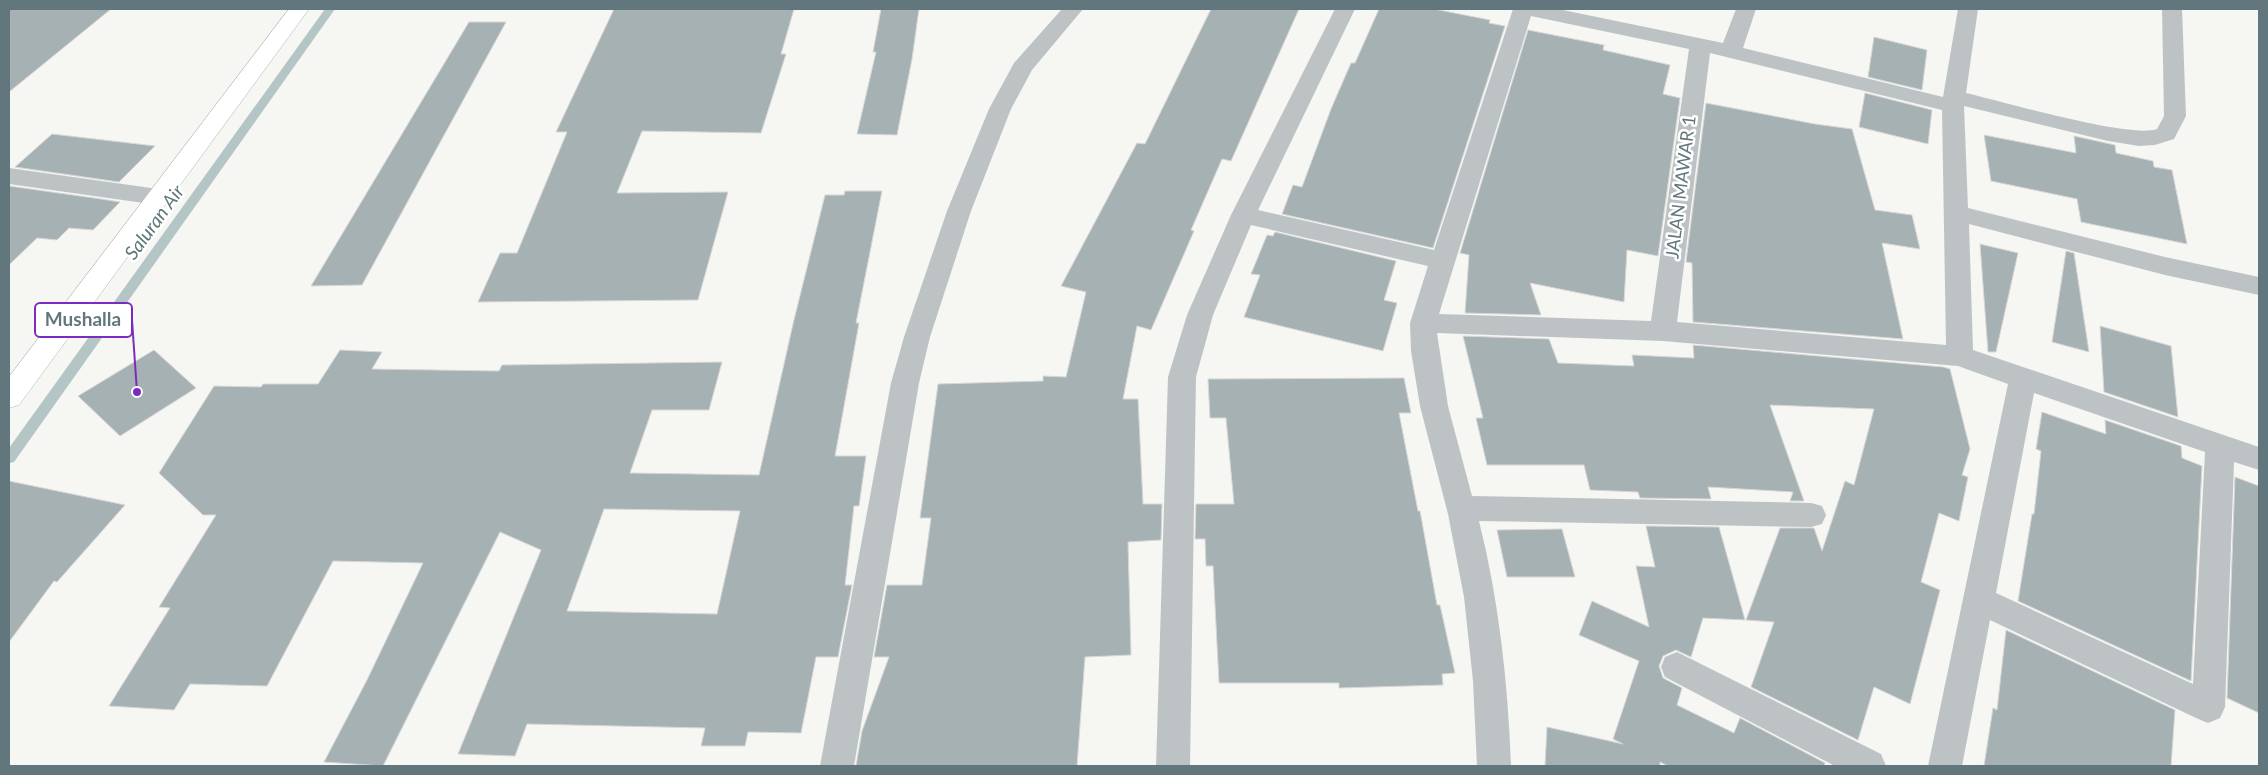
<svg xmlns="http://www.w3.org/2000/svg" width="2268" height="775" viewBox="0 0 2268 775" font-family="Lato,sans-serif">
<style>
.lines{fill:none;stroke-linecap:round;stroke-linejoin:round}
.stream{fill:#b4c5c6;fill-rule:evenodd}
.building{fill:#a6b1b4;stroke:#d8d7d5;fill-rule:evenodd}
.major-casing{stroke:#afb6b8;stroke-width:1}
.minor{fill:#bdc3c5;fill-rule:evenodd}
.major{fill:#fff;fill-rule:evenodd}
.labels{text-anchor:middle;stroke-width:5;stroke-linejoin:round;paint-order:stroke}
.street-label{font-size:18px;fill:#62777d;stroke:#fff}
.water-label{font-size:19px;font-style:italic;fill:#5d7778;stroke:#fff}
.leader{fill:none;stroke:#7b2cbf;stroke-width:2}
.callout-dot{fill:#7b2cbf;stroke:#fff;stroke-width:2}
.callout{fill:#fff;stroke:#7b2cbf;stroke-width:2}
.callout-label{font-size:19px;text-anchor:middle;font-weight:bold;fill:#62777d}
</style>
<rect width="100%" height="100%" fill="#f6f6f3"/>
<g class="lines">
<path class="stream" d="M325 9H335L14 462 9 463V448Z"/>
</g>
<path class="building" d="M9 9H111L9 92Z
M614 9H794L781 54H786L761 133 642 131 617 193 728 192 698 300 478 302 500 253H517L567 132H556Z
M881 9H919L912 59 897 135 857 134 876 52H873Z
M1211 9H1299L1231 161 1222 159 1191 230 1194 231 1151 330 1137 326 1123 399H1138L1143 504H1162L1161 540 1128 542 1131 655 1085 657 1077 766H856L862 731 889 657H874L887 585H922L931 518H920L938 384 1043 381V376L1066 377 1086 292 1061 286 1137 143 1145 144Z
M1379 9H1434L1490 20 1489 23 1505 26 1433 248 1282 214 1293 185 1302 187 1331 109 1351 63H1355Z
M469 22H506L362 285 311 286Z
M1528 30 1604 45 1603 50 1670 65 1663 94 1680 98 1658 256 1627 250 1624 302 1530 283 1541 315 1465 313 1469 255 1460 253Z
M1874 37 1927 50 1922 90 1868 77Z
M1865 93 1932 110 1928 144 1859 127Z
M1706 103 1815 124 1852 129 1875 210 1912 215 1920 249 1882 243 1903 339 1693 322 1692 263 1686 262Z
M52 134 155 146 119 182 15 167Z
M1984 135 2076 153 2074 136 2115 145 2116 153 2153 161 2154 167 2172 170 2187 244 2081 222 2077 199 1991 181Z
M9 186 101 199 120 202 93 230 69 228 57 240 37 238 9 265Z
M845 191H882L856 323H859L835 456H866L859 506H854L845 585H852L838 657H816L801 733 748 732 745 746H701L705 728 527 724 515 756 458 754 541 550 500 532 383 766 324 762 367 680 423 563 333 561 267 686 190 684 174 710 109 706 170 608 159 607 216 515H203L159 473 214 386 261 387 263 384H318L340 350 382 352 372 369 499 371 502 365 722 362 709 410H652L630 473 759 475 793 324 825 195H844ZM604 509 740 511 717 614 567 611Z
M1275 232 1396 261 1384 300 1397 303 1383 351 1244 317 1260 275 1251 274 1267 235 1273 236Z
M1980 244 2018 253 1996 352H1988Z
M2066 251 2074 253 2089 352 2052 342Z
M2100 326 2171 346 2178 417 2104 392Z
M1463 336 1549 339 1558 363 1634 366 1632 355 1694 358 1693 345 1943 367 1950 369 1970 449 1962 475 1968 477 1959 521 1939 513 1921 582 1940 590 1910 704 1874 687 1858 740 1751 687 1774 622 1746 620 1780 528H1814L1822 551 1845 481 1854 485 1874 409 1770 405 1804 501H1790L1793 492 1708 487 1711 499 1640 498 1638 492 1590 490 1584 465H1487L1476 418H1483Z
M154 350 196 388 120 436 78 396Z
M1404 378 1411 413H1399L1418 511H1420L1437 605H1440L1455 673 1442 674 1443 685 1339 688V683H1219L1213 566H1206L1205 539H1195L1196 504H1234L1226 418H1210L1208 379Z
M2042 412 2106 434 2105 420 2181 446 2182 458 2202 466 2191 681 2018 601 2032 514H2034L2041 451 2036 449Z
M2235 477 2259 486V713L2227 698Z
M9 481 125 505 57 582 54 581 9 642Z
M1646 526 1719 527 1745 620 1703 618 1691 657 1676 650 1663 656 1659 666 1663 678 1682 688 1677 705 1734 733 1740 718 1825 763 1824 766H1668L1660 762V766H1545L1547 727 1623 744 1613 739 1639 661 1579 635 1592 601 1649 627 1636 566 1655 567Z
M1562 529 1575 577H1507L1497 530Z
M2006 630 2175 710 2171 766H1984L1993 708 1997 710Z"/>
<g class="lines">
<defs>
<path id="major" d="M289 9H309L19 405 9 408V377Z"/>
</defs>
<use href="#major" class="major-casing"/>
<path class="minor" d="M1062 9H1083L1032 70 1011 109 971 211 930 337 919 383 854 766H820L891 383 904 337 947 211 989 109 1014 63Z
M1335 9H1355L1258 210 1434 250 1513 9H1558L1723 43 1736 9H1756L1743 48 1943 97 1958 9H1978L1966 93C2001 101 2130 139 2157 129L2164 116 2162 9H2182L2186 116 2174 139 2155 145 2139 146 2108 141 1964 106 1968 208 2165 257 2259 277V295L2165 275 1969 224 1973 350 2259 447V470L2234 462 2225 707 2220 718 2208 723 2196 718 1990 620 1962 766H1928L2008 384 1958 366 1663 341 1437 333 1448 406 1472 496 1811 503 1822 506 1826 515 1822 524 1811 527 1479 521C1499 601 1508 683 1511 766H1477L1473 681 1464 597 1448 514 1420 406 1411 351 1410 323 1428 266 1251 225 1213 315 1196 377 1190 766H1156L1168 377 1187 315 1231 215ZM1531 16 1689 49 1651 321 1439 314ZM1710 53 1942 110 1946 345 1677 322ZM2034 393 2205 452 2193 684 1996 593Z
M9 168 158 189 166 191 170 197 166 203 158 205 9 184Z
M1677 652 1881 754 1886 766H1835L1665 677 1661 667 1665 657Z"/>
<use href="#major" class="major"/>
</g>
<g class="labels">
<g class="street-label">
<text transform="translate(1681 187) rotate(-83)" y="6">JALAN MAWAR 1</text>
</g>
<g class="water-label">
<text transform="translate(154 222) rotate(-54)" y="7">Saluran Air</text>
</g>
</g>
<path class="leader" d="M137 392L132 320"/>
<circle class="callout-dot" cx="137" cy="392" r="5"/>
<rect class="callout" x="35" y="303" width="97" height="34" rx="5"/>
<g class="callout-label">
<text x="83" y="326">Mushalla</text>
</g>
<rect width="2268" height="775" fill="none" stroke="#62777d" stroke-width="20"/>
</svg>
